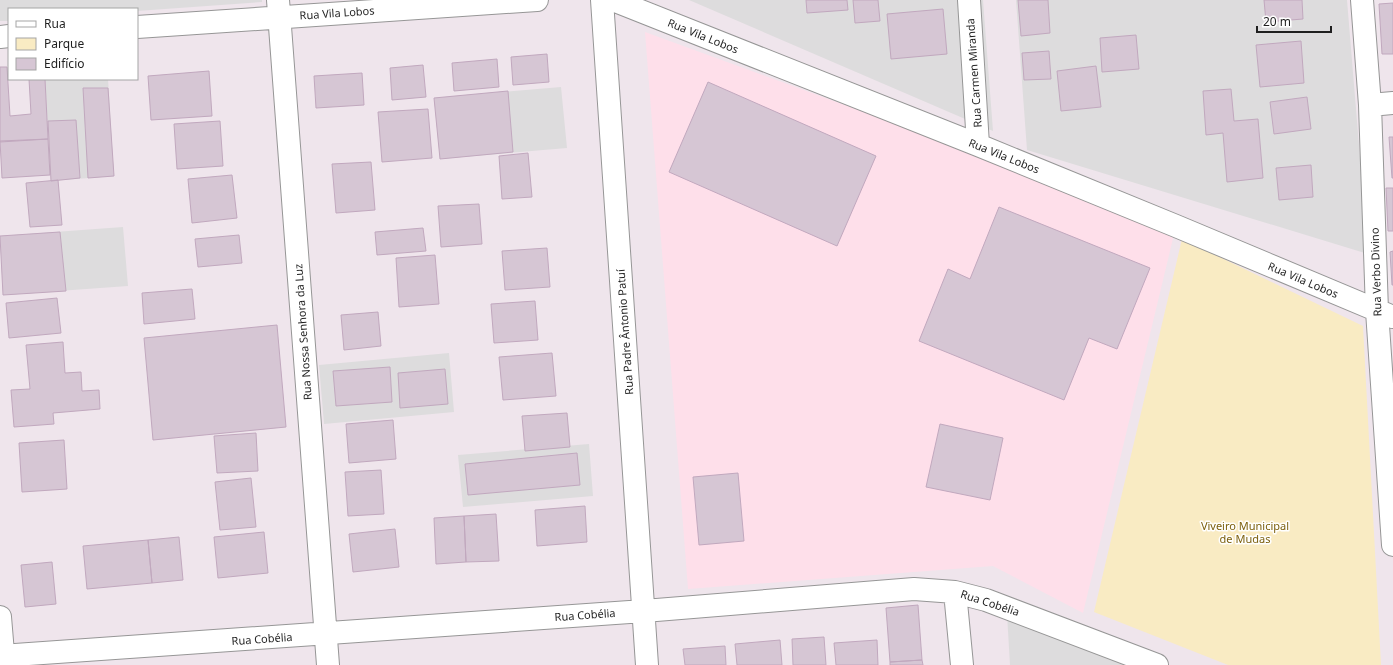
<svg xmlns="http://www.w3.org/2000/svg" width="1393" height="665" viewBox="0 0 1393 665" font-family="'Noto Sans',sans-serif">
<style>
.residential{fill:#dddcdd}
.education{fill:#fedfea}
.park{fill:#f9ebc3}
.building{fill:#d6c6d4;stroke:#c1a8be}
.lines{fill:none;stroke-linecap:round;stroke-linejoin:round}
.minor-casing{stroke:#969696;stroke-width:24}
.tertiary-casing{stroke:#969696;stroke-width:24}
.minor{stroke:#fff;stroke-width:22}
.tertiary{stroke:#fff;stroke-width:22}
.labels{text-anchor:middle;stroke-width:3;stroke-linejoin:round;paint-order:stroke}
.street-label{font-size:11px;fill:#1f1f1f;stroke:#fff}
.park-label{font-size:11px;fill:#7c600d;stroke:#fff}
</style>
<rect width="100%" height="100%" fill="#efe5ec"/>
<path class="residential" d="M0 0H262V2L137 11V9H9V21H0Z
M689 0H983L993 131Z
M1016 0H1347L1368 254 1027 150Z
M45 79H108L114 176 51 181Z
M561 87 567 148 440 159 434 98Z
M123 227 128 286 3 295 0 236Z
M449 353 454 412 324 424 319 365Z
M589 444 593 496 463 507 458 455Z
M1007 614 1128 665H1010Z"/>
<path class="education" d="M645 32 1176 226 1083 613 993 566 688 589Z"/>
<path class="park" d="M1182 239 1363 326 1381 665H1228L1094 612Z"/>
<path class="building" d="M806 0H847L848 10 807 13Z
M853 0H878L880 21 855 23Z
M1018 0H1048L1050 33 1021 36Z
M1264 0H1302L1303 19 1266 22Z
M1393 3V54H1382L1379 4Z
M943 9 947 54 891 59 887 14Z
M1136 35 1139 69 1102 72 1100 38Z
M1301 41 1304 83 1260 87 1256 45Z
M1049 51 1051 79 1024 80 1022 53Z
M547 54 549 82 513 85 511 57Z
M497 59 499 87 454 91 452 63Z
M423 65 426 97 392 100 390 68Z
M1096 66 1101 107 1061 111 1057 71Z
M0 67H7L10 116 31 114 29 79H45L48 139 0 142Z
M209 71 212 116 151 120 148 76Z
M362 73 364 105 316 108 314 76Z
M708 82 876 156 837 246 669 172Z
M83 88H108L114 176 88 178Z
M1231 89 1234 121 1258 119 1263 178 1227 182 1223 133 1206 135 1203 91Z
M508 91 513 152 440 159 434 98Z
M1307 97 1311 129 1274 134 1270 102Z
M428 109 432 158 382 162 378 112Z
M76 120 80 178 51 181 48 121Z
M220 121 223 166 177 169 174 124Z
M1389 137H1393V178H1392Z
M48 139 50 175 2 178 0 141Z
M528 153 532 197 502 199 499 156Z
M371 162 375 210 336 213 332 164Z
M1311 165 1313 197 1279 200 1276 168Z
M232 175 237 218 192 223 188 179Z
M58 180 62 225 30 227 26 183Z
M1386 188H1393V231H1388Z
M479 204 482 244 441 247 438 206Z
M999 207 1150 268 1117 349 1089 338 1064 400 919 341 948 269 970 279Z
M423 228 426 251 377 255 375 232Z
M60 232 66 291 3 295 0 236Z
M239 235 242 263 198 267 195 239Z
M547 248 550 287 505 290 502 251Z
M1393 251V285H1392L1390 252Z
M435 255 439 304 399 307 396 258Z
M192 289 195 319 144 324 142 293Z
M57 298 61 333 9 338 6 303Z
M535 301 538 340 494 343 491 304Z
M378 312 381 346 344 350 341 315Z
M277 325 286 427 153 440 144 338Z
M63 342 65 373 81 372 82 391 99 390 100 409 53 413 54 424 14 427 11 390 30 389 26 345Z
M552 353 556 396 503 400 499 357Z
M390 367 392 402 336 406 333 371Z
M445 369 448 404 400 408 398 373Z
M567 413 570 447 525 451 522 416Z
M393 420 396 459 349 463 346 424Z
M940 424 1003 438 990 500 926 487Z
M256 433 258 471 217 473 214 436Z
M64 440 67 489 22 492 19 443Z
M577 453 580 485 468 495 465 464Z
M381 470 384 514 348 516 345 472Z
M738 473 744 541 699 545 693 477Z
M251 478 256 527 220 530 215 482Z
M585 506 587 542 537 546 535 510Z
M496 514 499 561 466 562 464 516Z
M464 516 466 562 436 564 434 518Z
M395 529 399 567 353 572 349 534Z
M264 532 268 573 218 578 214 537Z
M179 537 183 580 152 583 148 540Z
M148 540 152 583 87 589 83 546Z
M52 562 56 604 25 607 21 565Z
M918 605 922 660 890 662 886 608Z
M824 637 826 665H793L792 639Z
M780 640 782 665H737L735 644Z
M877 640 878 665H836L834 643Z
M725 646 726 665H685L683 649Z
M922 660 923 665H890V662Z"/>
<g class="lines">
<defs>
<path id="minor" d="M278 0 328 665
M602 0 647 665
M613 0 978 145 1176 226 1393 317
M969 0 978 145
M1362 0 1370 105 1377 311 1393 545
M137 27 537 0
M0 37 9 36
M1370 105 1393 103
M955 592 962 665
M0 656 644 611 914 589 955 592 986 600 1157 665"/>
<path id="tertiary" d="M0 617 4 665"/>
</defs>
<use href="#minor" class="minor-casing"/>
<use href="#tertiary" class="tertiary-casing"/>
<use href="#minor" class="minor"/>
<use href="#tertiary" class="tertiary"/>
</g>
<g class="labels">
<g class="street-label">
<text transform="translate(337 13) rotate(-4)" y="4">Rua Vila Lobos</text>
<text transform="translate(703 36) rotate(22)" y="4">Rua Vila Lobos</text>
<text transform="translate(974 73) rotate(-94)" y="4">Rua Carmen Miranda</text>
<text transform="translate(1004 156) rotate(22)" y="4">Rua Vila Lobos</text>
<text transform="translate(1376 272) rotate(-92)" y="4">Rua Verbo Divino</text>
<text transform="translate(1303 280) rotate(23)" y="4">Rua Vila Lobos</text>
<text transform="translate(303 332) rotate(-94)" y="4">Rua Nossa Senhora da Luz</text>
<text transform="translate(625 332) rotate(-94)" y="4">Rua Padre Ântonio Patuí</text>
<text transform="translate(990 603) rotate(18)" y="4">Rua Cobélia</text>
<text transform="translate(585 615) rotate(-4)" y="4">Rua Cobélia</text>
<text transform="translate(262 639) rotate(-4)" y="4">Rua Cobélia</text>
</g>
<g class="park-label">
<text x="1245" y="530">Viveiro Municipal<tspan x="1245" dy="13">de Mudas</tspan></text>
</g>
</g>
<rect x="8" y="8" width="130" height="72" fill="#ffffff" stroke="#a5a5a5"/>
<rect x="16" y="21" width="20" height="6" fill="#ffffff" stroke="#a5a5a5"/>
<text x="44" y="28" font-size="12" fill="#1f1f1f">Rua</text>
<rect x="16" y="38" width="20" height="12" fill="#f9ebc3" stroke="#a5a5a5"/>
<text x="44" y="48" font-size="12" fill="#1f1f1f">Parque</text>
<rect x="16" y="58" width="20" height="12" fill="#d6c6d4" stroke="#a5a5a5"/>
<text x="44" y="68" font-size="12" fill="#1f1f1f">Edifício</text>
<path d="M1257 26v6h74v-6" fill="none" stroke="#1f1f1f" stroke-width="2"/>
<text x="1263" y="26" font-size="12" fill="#1f1f1f" stroke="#ffffff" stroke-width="3" paint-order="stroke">20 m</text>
</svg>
